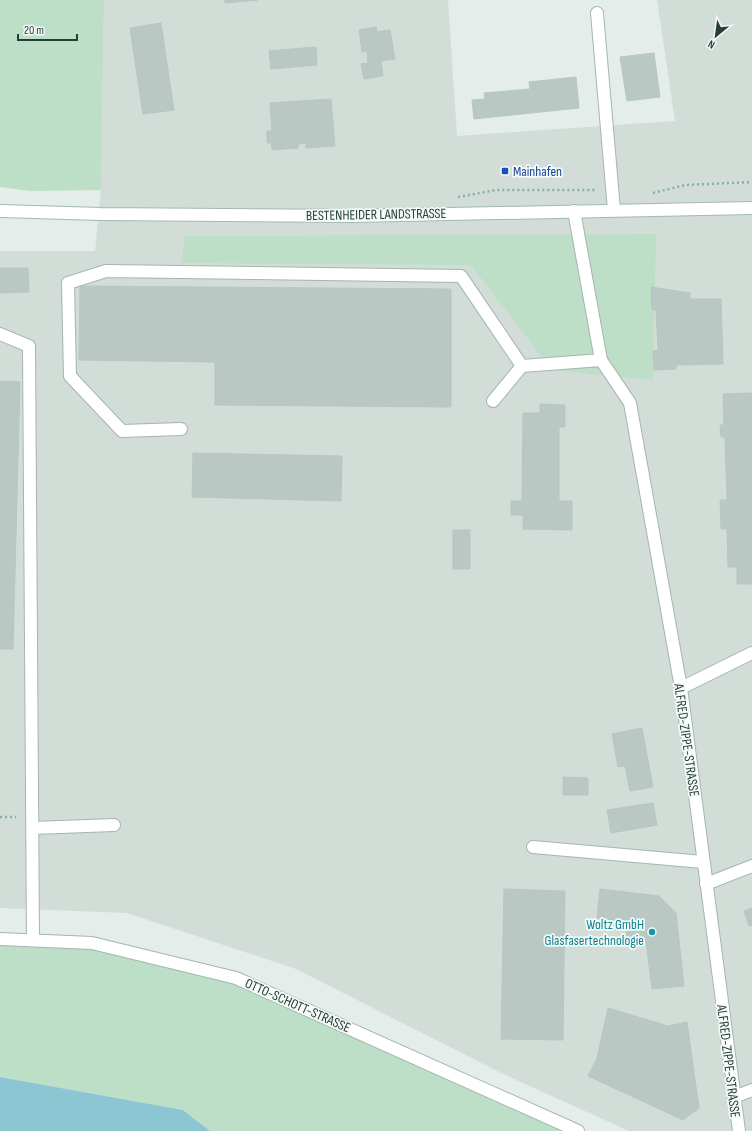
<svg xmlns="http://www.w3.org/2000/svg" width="752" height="1131" viewBox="0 0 752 1131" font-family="'Sofia Sans Condensed',sans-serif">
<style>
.built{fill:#d2ddd8}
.green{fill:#bddec7}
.water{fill:#8cc6d2}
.building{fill:#b9c8c2;stroke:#b6c7c1}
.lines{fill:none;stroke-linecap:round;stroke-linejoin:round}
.service-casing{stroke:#a6b5b0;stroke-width:14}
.minor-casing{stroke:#a6b5b0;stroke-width:14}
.secondary-casing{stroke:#a2b9b2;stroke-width:14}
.path{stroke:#84b1a4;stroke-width:2.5;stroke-dasharray:2 3;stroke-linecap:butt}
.service{stroke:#fff;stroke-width:12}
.minor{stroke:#fff;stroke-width:12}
.secondary{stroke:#fff;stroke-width:12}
.transit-dot{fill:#1a4fb4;stroke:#f5faf7;stroke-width:1.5}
.culture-dot{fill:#0f9aa8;stroke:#f5faf7;stroke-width:1.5}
.labels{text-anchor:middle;stroke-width:3.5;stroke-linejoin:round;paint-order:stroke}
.transit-label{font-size:14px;fill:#164399;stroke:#f5faf7;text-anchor:start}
.street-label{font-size:14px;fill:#233f38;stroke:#f5faf7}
.culture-label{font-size:14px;fill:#0d838f;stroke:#f5faf7;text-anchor:end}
</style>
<rect width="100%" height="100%" fill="#e4ede9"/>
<path class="built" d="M104 0H448L457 136 675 121 657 0H752V1131H629L501 1073 296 969 127 913 0 908V251H95L101 190Z"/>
<path class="green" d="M0 0H104L101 190 30 191 0 187Z
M656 234 653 380 552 370 471 265 181 263 185 236Z
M0 939 92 943 236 978 578 1131H210L183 1110 0 1077Z"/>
<path class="water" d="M0 1077 183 1110 210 1131H0Z"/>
<path class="building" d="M225 0H258L225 3Z
M161 23 174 110 143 114 130 28Z
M376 27 377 32 390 30 395 59 381 61 383 76 364 79 361 64 368 63 367 51 362 52 359 30Z
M316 47 317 65 293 67 291 49Z
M291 49 293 67 271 69 269 51Z
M654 53 660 97 627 101 620 57Z
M576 77 579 108 474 119 472 100 485 99 484 93 530 89 529 82Z
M331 99 335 146 306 148V143L298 144V148L272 150 271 143H267V131H272L270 103Z
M0 268H28L29 292 0 293Z
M80 286 451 289V407L215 405V362L79 360Z
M651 287 690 293V299H721L723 364 676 365V369L654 370 653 351 658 350 656 310H652Z
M0 381 20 382 13 649H0Z
M752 393V584H737V567H728L727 529H721L720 500H727L725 437H721L720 425H724L723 394Z
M540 404 565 405V427H559V501H572V530L523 529V515H511V501H522L523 413H540Z
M193 453 342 456 341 501 192 497Z
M453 530H470V569H453Z
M642 728 653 787 630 791 625 766 618 767 612 734Z
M563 777 588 778V795H563Z
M653 803 657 825 611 833 607 810Z
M504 889 565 891 563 1040 501 1039Z
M600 889 659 896 676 913 684 986 652 989 646 942 625 944 628 922 597 918Z
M752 908V925L749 926 744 911Z
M608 1008 668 1026 674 1079 661 1089 597 1058Z
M687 1022 699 1108 683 1120 588 1076 597 1058 661 1089 674 1079 668 1026Z"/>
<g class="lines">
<defs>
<path id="service" d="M597 13 614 210
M0 334 29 346 33 940
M493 401 522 366 601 360 574 211
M181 429 122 431 70 376 68 283 106 271 461 276 522 366
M681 688 752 653
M33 828 114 825
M533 847 703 862
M706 884 752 866
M734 1097 752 1090"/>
<path id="minor" d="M601 360 630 403 681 688 739 1131
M0 939 92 943 236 978 578 1131"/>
<path id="secondary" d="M0 211 100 214 354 216 752 208"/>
</defs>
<use href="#service" class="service-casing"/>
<use href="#minor" class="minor-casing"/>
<use href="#secondary" class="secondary-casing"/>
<path class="path" d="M653 193 685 185 752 182
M458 197 496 190H597
M0 817H16"/>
<use href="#service" class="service"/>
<use href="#minor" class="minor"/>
<use href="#secondary" class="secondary"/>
</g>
<rect class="transit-dot" x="501" y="167" width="8" height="8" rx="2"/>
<circle class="culture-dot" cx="652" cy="932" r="4"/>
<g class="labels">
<g class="transit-label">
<text x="513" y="176">Mainhafen</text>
</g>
<g class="street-label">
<text transform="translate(376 214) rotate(-1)" y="5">BESTENHEIDER LANDSTRASSE</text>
<text transform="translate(687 740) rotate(82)" y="5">ALFRED-ZIPPE-STRASSE</text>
<text transform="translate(298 1005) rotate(24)" y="5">OTTO-SCHOTT-STRASSE</text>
<text transform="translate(729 1061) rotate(83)" y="5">ALFRED-ZIPPE-STRASSE</text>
</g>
<g class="culture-label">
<text x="644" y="929">Woltz GmbH<tspan x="644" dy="16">Glasfasertechnologie</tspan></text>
</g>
</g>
<g transform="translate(716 36) rotate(209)" stroke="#f5faf7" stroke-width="3" paint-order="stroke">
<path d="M0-3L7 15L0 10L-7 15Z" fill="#233f38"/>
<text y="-6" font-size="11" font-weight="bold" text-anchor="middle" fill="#233f38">N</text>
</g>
<path d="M18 34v6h59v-6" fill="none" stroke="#233f38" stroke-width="2"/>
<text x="24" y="34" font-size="12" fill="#233f38" stroke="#f5faf7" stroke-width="3" paint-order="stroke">20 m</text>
</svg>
